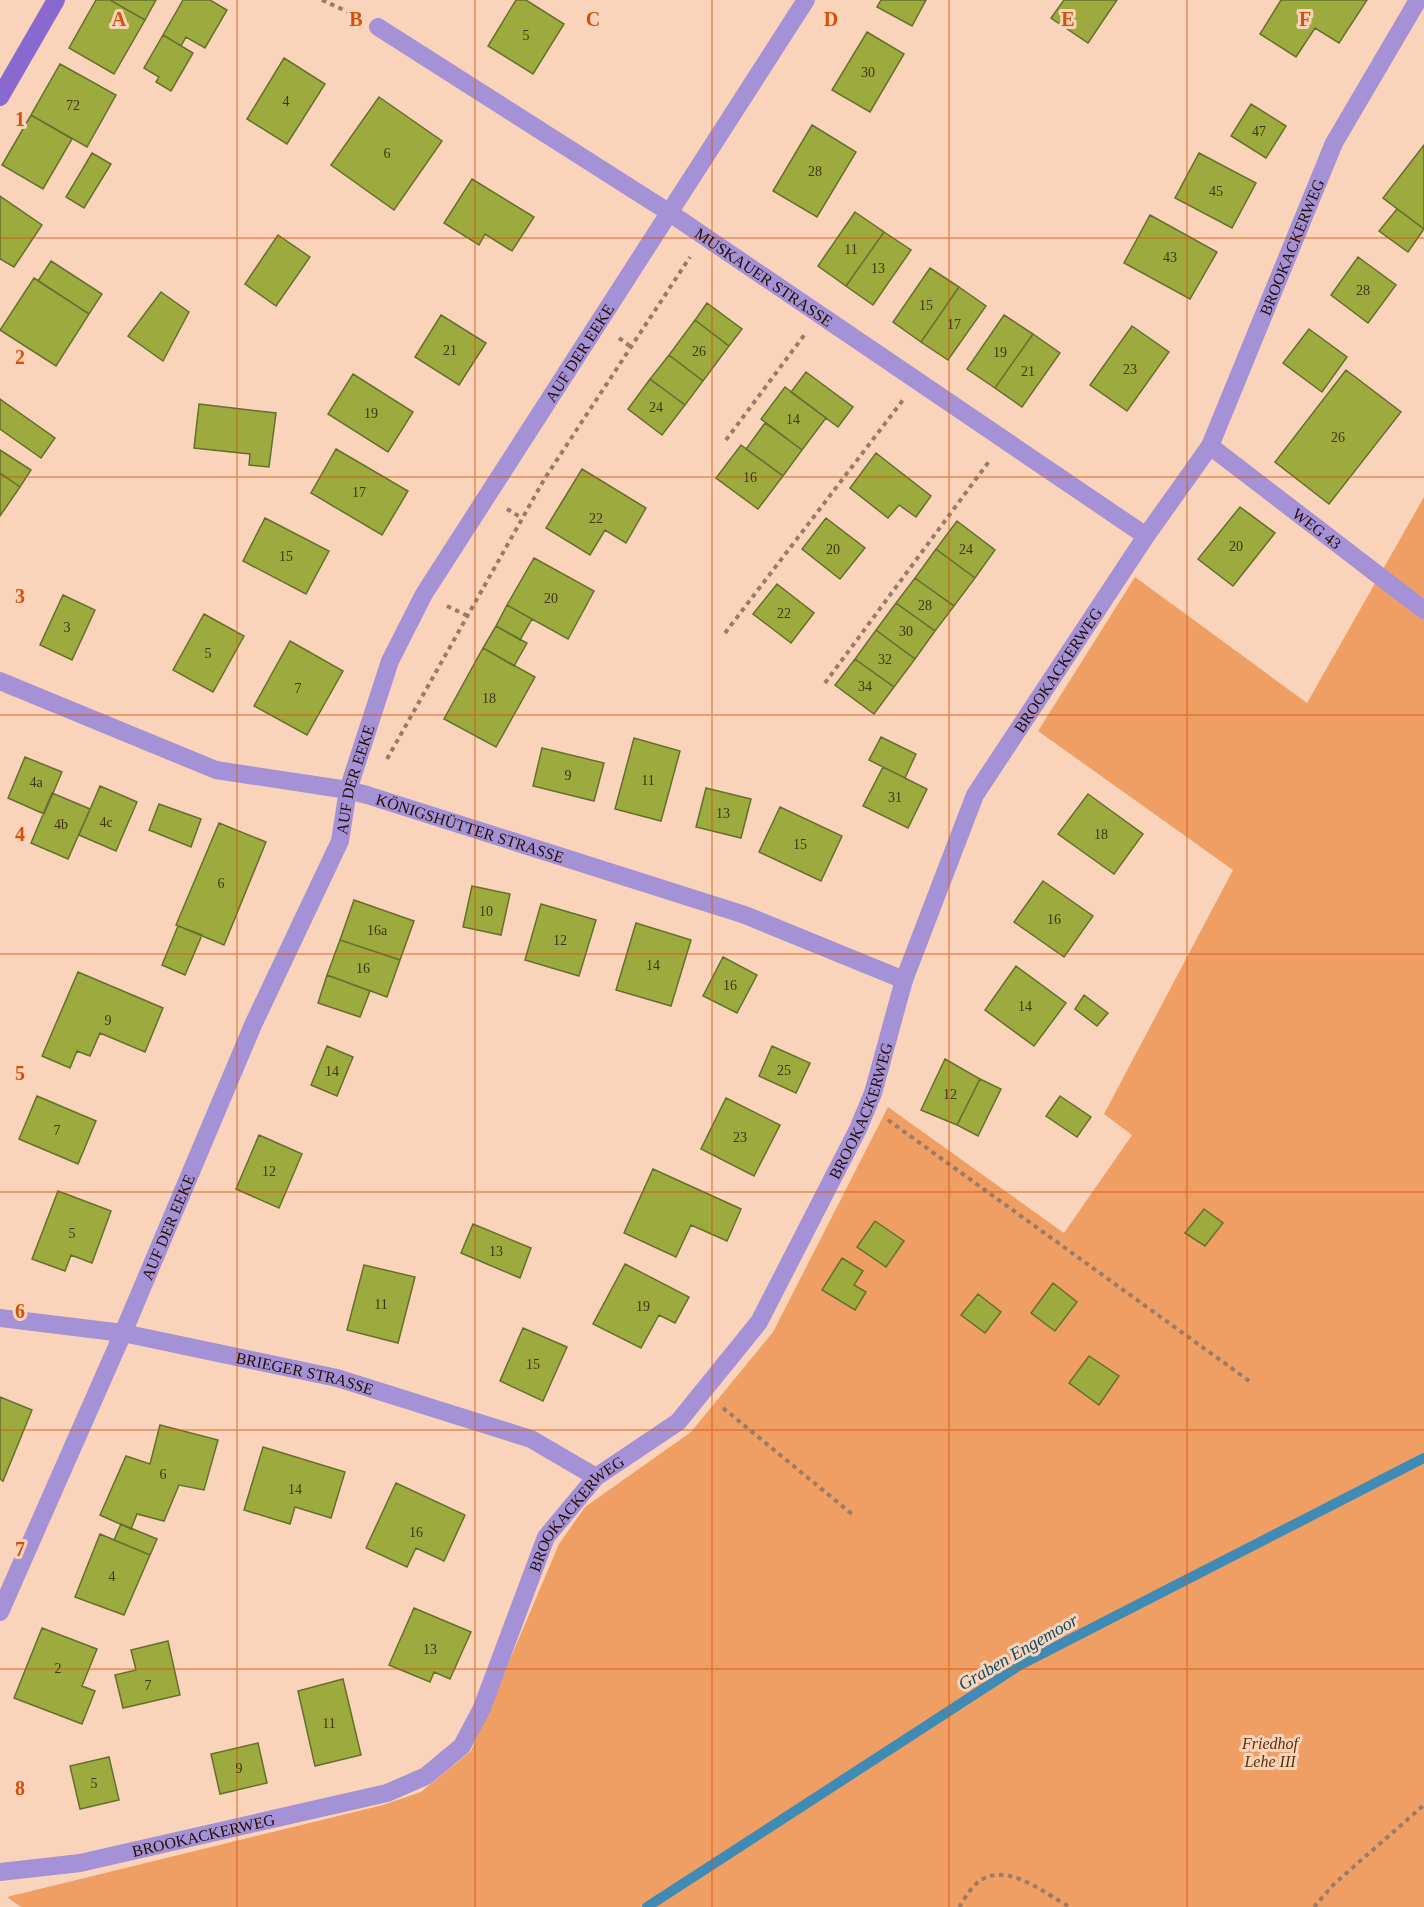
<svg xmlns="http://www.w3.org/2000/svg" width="1424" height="1907" viewBox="0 0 1424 1907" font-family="'Times New Roman',serif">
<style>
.green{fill:#ef9f64}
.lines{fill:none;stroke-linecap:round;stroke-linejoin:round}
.stream{stroke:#3f8bb5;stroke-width:10}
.building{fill:#9caa3e;stroke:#666f2d;stroke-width:1.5}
.path{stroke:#997b67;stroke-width:4;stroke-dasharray:4.5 4.5;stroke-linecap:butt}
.lane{stroke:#a491d6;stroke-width:18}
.street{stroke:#a491d6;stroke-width:18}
.secondary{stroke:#8969cf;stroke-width:18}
.grid{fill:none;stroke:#d4510b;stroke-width:1.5;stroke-opacity:0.55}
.labels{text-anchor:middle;stroke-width:6;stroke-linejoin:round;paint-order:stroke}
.number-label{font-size:14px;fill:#413410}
.street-label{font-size:16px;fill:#230d00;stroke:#f9d4ba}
.park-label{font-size:16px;font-style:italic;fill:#5b300c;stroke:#f9d4ba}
.water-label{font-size:18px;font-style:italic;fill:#0e4c6a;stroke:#f9d4ba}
.grid-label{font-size:20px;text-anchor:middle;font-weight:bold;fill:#d4510b;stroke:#f9d4ba;stroke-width:6;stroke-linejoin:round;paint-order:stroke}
</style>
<rect width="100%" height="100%" fill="#f9d4ba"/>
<path class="green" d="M1424 497V1907H21L7 1897 383 1805 421 1792 471 1751 559 1544 585 1507 691 1432 773 1332 888 1107 1064 1233 1132 1135 1104 1114 1233 870 1038 731 1135 577 1307 703Z"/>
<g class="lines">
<path class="stream" d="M647 1907 1020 1665 1424 1458"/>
</g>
<path class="building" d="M96 0H110L145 20 114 74 69 48Z
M110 0H156L145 20Z
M183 0H210L227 10 205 48 186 37 181 46 163 35Z
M516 0H526L564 24 533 74 488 46Z
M881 0H926L912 26 877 7Z
M1064 0H1117L1088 43 1051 18Z
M1281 0H1367L1339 43 1315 28 1296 57 1260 34Z
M867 32 904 54 870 112 832 90Z
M163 35 193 53 171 91 156 82 159 77 144 68Z
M284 58 325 84 287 144 247 119Z
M60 64 116 95 87 147 31 115Z
M379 97 442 141 394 210 331 165Z
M1251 104 1286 126 1266 158 1231 136Z
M31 115 72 139 43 189 2 165Z
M812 125 856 152 817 217 773 191Z
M1424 145V229L1383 198Z
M92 153 111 164 84 208 66 197Z
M1199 153 1256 183 1232 228 1175 198Z
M472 179 534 217 512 251 485 234 479 245 444 223Z
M0 196 42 225 14 267 0 259Z
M1397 209 1424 229 1408 252 1379 231Z
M855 212 884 232 846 286 818 266Z
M1150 215 1217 252 1190 299 1124 263Z
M884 232 911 250 873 305 846 286Z
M278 235 310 257 276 306 245 284Z
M1358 257 1396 285 1368 323 1331 295Z
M51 261 102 294 89 314 38 281Z
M930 268 959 287 921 342 893 322Z
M34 278 89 314 56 366 0 330Z
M959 287 986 306 948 360 921 342Z
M161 292 189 312 163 361 128 336Z
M707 303 742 329 729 346 695 320Z
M441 315 486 343 459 385 415 357Z
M1004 315 1033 334 995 388 967 369Z
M695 320 729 346 703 381 669 355Z
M1132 326 1169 352 1127 411 1090 385Z
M1309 329 1347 357 1322 392 1283 363Z
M1033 334 1060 353 1022 407 995 388Z
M669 355 703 381 685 405 650 379Z
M1346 370 1401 412 1329 504 1275 462Z
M806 372 853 407 838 427 791 392Z
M353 374 413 412 388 452 328 414Z
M650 379 685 405 662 435 628 409Z
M785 387 826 418 802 450 761 419Z
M0 399 55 438 41 458 0 429Z
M199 404 276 413 269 467 249 465 250 454 194 448Z
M765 423 802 450 783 476 746 449Z
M741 445 783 476 758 509 716 478Z
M336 449 408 491 382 535 311 493Z
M0 450 31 470 20 487 0 473Z
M876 453 931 496 916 517 899 505 888 518 850 488Z
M582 469 646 508 626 543 605 530 590 555 546 528Z
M0 473 20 487 0 516Z
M1240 507 1275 533 1233 586 1198 559Z
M265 518 329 551 306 594 243 561Z
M826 518 865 548 840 579 802 549Z
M957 521 995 550 975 578 936 549Z
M936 549 975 578 954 606 915 578Z
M534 558 594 591 568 639 507 605Z
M915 578 954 606 935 631 896 603Z
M777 584 814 613 791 643 753 614Z
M63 595 95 610 72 660 40 645Z
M896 603 935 631 915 659 876 630Z
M507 605 532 619 520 640 496 626Z
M204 614 244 636 213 692 173 670Z
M496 626 527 643 514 666 483 648Z
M876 630 915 659 894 687 855 659Z
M290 641 343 671 307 735 254 706Z
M483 648 535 677 496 747 444 719Z
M855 659 894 687 874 714 835 685Z
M881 737 916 754 905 778 869 760Z
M634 738 680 751 661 821 615 809Z
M542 748 604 763 594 801 533 786Z
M25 757 62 772 44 814 8 798Z
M883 767 927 789 908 828 863 806Z
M100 786 137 802 116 851 79 835Z
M706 788 751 799 741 838 696 827Z
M52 793 90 809 68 859 31 843Z
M1088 794 1143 834 1114 874 1058 834Z
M159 804 201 819 191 847 149 830Z
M780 807 842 836 821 881 759 852Z
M219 823 266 842 224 945 176 925Z
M1043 881 1093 916 1064 957 1014 922Z
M472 886 510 894 501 935 463 927Z
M354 900 414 921 400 960 340 940Z
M541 904 596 920 579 976 525 960Z
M636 923 691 940 671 1006 616 990Z
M178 926 202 935 185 975 162 965Z
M340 940 400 960 387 997 327 975Z
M723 957 757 975 737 1013 703 996Z
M1016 966 1066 1003 1034 1046 985 1010Z
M78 972 163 1008 145 1052 100 1033 90 1056 77 1051 70 1068 42 1056Z
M327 975 370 991 360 1017 318 1003Z
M1084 995 1108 1013 1097 1026 1075 1009Z
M327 1046 353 1057 337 1096 311 1085Z
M772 1046 810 1063 796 1093 759 1076Z
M945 1059 980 1079 957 1125 921 1110Z
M980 1079 1001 1089 978 1136 957 1125Z
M37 1096 96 1121 78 1164 19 1139Z
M1060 1096 1091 1117 1077 1137 1046 1116Z
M726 1098 780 1125 754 1176 701 1149Z
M259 1135 302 1154 279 1208 236 1189Z
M653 1169 741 1209 727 1241 691 1225 676 1257 624 1233Z
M58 1191 111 1211 92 1263 71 1255 65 1271 32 1259Z
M1204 1209 1223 1223 1205 1246 1185 1233Z
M875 1221 904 1241 886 1267 857 1247Z
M473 1224 531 1248 520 1278 461 1253Z
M842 1258 863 1271 854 1285 866 1292 855 1310 822 1290Z
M625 1264 689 1297 675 1323 659 1315 641 1348 593 1324Z
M364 1265 415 1277 398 1343 347 1330Z
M1053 1283 1077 1302 1055 1331 1031 1313Z
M978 1294 1001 1312 985 1333 961 1315Z
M523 1328 567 1347 543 1401 500 1381Z
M1089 1356 1119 1376 1099 1405 1069 1383Z
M0 1397 32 1410 3 1481 0 1479Z
M160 1425 218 1440 204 1490 179 1485 164 1521 137 1514 131 1529 100 1515 126 1456 150 1464Z
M263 1447 345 1472 331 1518 295 1507 290 1524 244 1510Z
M396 1483 465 1515 444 1561 416 1548 407 1567 366 1548Z
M121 1524 157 1539 150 1555 114 1540Z
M100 1534 150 1555 124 1615 75 1597Z
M414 1608 471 1632 450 1679 434 1672 430 1682 389 1665Z
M42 1628 97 1649 82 1686 95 1691 82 1724 14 1698Z
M168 1641 180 1695 123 1708 115 1675 136 1670 131 1650Z
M343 1679 361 1755 315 1766 298 1691Z
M258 1743 267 1783 220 1794 211 1754Z
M109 1757 119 1800 80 1809 70 1766Z"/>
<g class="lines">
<path class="path" d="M322 0 357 16
M619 338 631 347
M726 440 805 334
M507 509 522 518
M447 606 468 616
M725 633 903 400
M825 683 990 460
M387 759 545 478 690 257
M888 1120 1252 1383
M723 1408 852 1514
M959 1907C964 1900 969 1890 976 1884 1004 1858 1045 1894 1070 1907
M1314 1907 1334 1884 1424 1805"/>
<path class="lane" id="s1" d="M1210 446 1424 610"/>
<g class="street">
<path id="s2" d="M378 27 670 213 1146 536"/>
<path id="s3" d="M0 681 216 770 348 790 367 795 745 915 904 980"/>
<path id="s4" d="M0 1318 123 1333 337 1378 531 1439 596 1477"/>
<path id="s5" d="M0 1612 123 1333 253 1025 340 841 348 790 390 661 424 594 806 0"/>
<path id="s6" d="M0 1872 80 1863 387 1793 426 1776 462 1746 482 1708 546 1537 596 1477 678 1422 759 1322 858 1129 873 1093 904 980 975 795 1146 536 1210 446 1334 143 1418 0"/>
</g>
<path class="secondary" d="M0 97 56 0"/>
</g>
<path class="grid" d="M237 0V1907M475 0V1907M712 0V1907M949 0V1907M1187 0V1907M0 238H1424M0 477H1424M0 715H1424M0 954H1424M0 1192H1424M0 1430H1424M0 1669H1424"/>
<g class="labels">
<g class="number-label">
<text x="526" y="40">5</text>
<text x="868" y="77">30</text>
<text x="286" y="106">4</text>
<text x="73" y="110">72</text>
<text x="1259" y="136">47</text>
<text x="387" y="158">6</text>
<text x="815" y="176">28</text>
<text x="1216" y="196">45</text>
<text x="851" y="254">11</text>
<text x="1170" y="262">43</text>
<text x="878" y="273">13</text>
<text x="1363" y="295">28</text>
<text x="926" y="310">15</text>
<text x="954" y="329">17</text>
<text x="450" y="355">21</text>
<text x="699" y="356">26</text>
<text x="1000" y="357">19</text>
<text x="1130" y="374">23</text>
<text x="1028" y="376">21</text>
<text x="656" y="412">24</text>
<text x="371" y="418">19</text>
<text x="793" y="424">14</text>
<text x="1338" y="442">26</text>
<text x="750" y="482">16</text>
<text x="359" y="497">17</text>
<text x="596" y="523">22</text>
<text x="1236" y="551">20</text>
<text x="833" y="554">20</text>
<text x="966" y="554">24</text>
<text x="286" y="561">15</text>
<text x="551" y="603">20</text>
<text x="925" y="610">28</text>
<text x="784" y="618">22</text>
<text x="67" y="632">3</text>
<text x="906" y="636">30</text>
<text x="208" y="658">5</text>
<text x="885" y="664">32</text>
<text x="865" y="691">34</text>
<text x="298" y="693">7</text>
<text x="489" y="703">18</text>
<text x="568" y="780">9</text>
<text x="648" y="785">11</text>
<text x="36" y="787">4a</text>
<text x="895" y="802">31</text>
<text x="723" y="818">13</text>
<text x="106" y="827">4c</text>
<text x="61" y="829">4b</text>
<text x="1101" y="839">18</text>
<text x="800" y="849">15</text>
<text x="221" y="888">6</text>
<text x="486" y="916">10</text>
<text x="1054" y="924">16</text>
<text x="377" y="935">16a</text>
<text x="560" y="945">12</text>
<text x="653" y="970">14</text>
<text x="363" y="973">16</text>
<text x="730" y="990">16</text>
<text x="1025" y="1011">14</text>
<text x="108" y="1025">9</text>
<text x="784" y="1075">25</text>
<text x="332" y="1076">14</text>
<text x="950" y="1099">12</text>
<text x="57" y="1135">7</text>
<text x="740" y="1142">23</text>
<text x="269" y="1176">12</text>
<text x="72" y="1238">5</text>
<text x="496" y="1256">13</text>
<text x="381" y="1309">11</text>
<text x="643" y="1311">19</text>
<text x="533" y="1369">15</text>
<text x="163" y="1479">6</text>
<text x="295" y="1494">14</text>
<text x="416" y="1537">16</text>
<text x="112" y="1581">4</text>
<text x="430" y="1654">13</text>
<text x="58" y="1673">2</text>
<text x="148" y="1690">7</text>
<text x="329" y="1728">11</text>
<text x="239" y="1773">9</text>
<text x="94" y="1788">5</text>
</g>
<g class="street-label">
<text dy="6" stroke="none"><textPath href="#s6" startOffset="2223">BROOKACKERWEG</textPath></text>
<text dy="6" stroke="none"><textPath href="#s2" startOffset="460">MUSKAUER STRASSE</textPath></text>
<text dy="6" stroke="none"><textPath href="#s5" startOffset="1392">AUF DER EEKE</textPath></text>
<text dy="6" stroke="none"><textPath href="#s1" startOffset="135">WEG 43</textPath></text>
<text dy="6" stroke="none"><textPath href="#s6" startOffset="1737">BROOKACKERWEG</textPath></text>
<text dy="6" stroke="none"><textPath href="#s5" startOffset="906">AUF DER EEKE</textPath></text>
<text dy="6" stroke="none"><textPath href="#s3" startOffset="495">KÖNIGSHÜTTER STRASSE</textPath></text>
<text dy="6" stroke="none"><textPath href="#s6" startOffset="1251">BROOKACKERWEG</textPath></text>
<text dy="6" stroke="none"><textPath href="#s5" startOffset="420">AUF DER EEKE</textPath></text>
<text dy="6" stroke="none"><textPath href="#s4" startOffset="310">BRIEGER STRASSE</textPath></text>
<text dy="6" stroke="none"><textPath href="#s6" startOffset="747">BROOKACKERWEG</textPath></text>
<text dy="6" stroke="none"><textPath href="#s6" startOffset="207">BROOKACKERWEG</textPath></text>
</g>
<g class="park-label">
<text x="1270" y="1749">Friedhof<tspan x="1270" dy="18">Lehe III</tspan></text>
</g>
<g class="water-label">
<text transform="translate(1018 1652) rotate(-30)" y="6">Graben Engemoor</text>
</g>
</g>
<g class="grid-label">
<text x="119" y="26">A</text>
<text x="356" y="26">B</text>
<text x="593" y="26">C</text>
<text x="831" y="26">D</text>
<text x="1068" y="26">E</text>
<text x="1305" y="26">F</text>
<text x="20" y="126">1</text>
<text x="20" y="364">2</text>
<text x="20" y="603">3</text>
<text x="20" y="841">4</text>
<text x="20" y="1080">5</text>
<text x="20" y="1318">6</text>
<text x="20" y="1556">7</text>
<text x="20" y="1795">8</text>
</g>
</svg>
